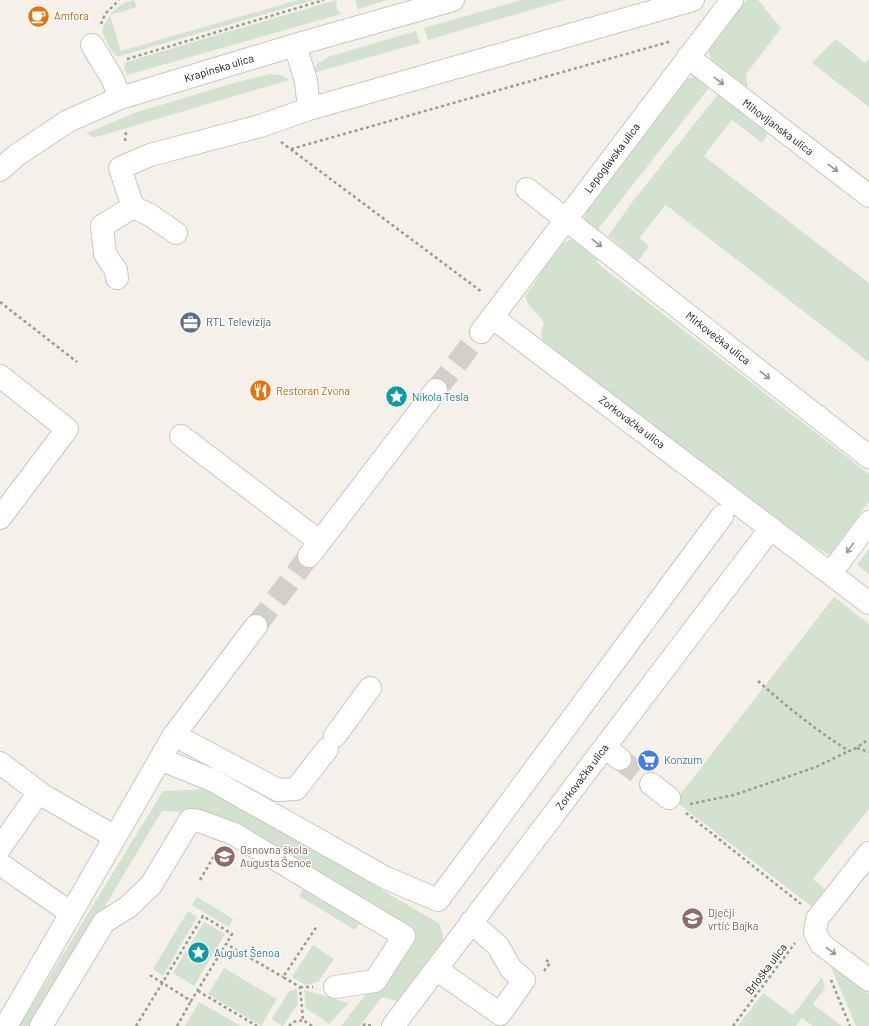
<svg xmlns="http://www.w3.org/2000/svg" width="869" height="1026" viewBox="0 0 869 1026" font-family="Barlow,sans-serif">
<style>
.green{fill:#d2e2cf}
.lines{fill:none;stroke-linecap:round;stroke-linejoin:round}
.minor-tunnel{stroke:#d3d0c9;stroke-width:22;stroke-dasharray:22 11;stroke-linecap:butt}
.minor-casing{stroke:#cac6c0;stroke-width:24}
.path{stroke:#9c9993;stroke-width:2.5;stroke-dasharray:3 3;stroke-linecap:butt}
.minor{stroke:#fff;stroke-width:22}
.oneway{stroke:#969594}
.labels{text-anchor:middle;stroke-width:3;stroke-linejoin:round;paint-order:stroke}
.food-label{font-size:11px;fill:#c56008;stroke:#fff;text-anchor:start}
.street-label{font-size:11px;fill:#151411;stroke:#fff}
.service-label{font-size:11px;fill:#4e5e75;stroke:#fff;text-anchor:start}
.culture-label{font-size:11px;fill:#0d838f;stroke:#fff;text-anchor:start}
.shop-label{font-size:11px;fill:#366cbe;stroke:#fff;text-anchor:start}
.education-label{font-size:11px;fill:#785e54;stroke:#fff;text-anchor:start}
</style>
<rect width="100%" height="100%" fill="#f5f1ea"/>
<path class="green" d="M134 0 137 7 110 15 121 51 298 0H314L120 56H116L113 53 102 33 103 27 112 12 122 4Z
M336 0 337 9 341 14 127 75 124 67 126 62Z
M355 0H388L358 9Z
M521 0H565L428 40 424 28Z
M747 0H758L781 28 747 73 746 79 748 85 746 88 712 62 708 51 710 46 736 9Z
M416 31 420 43 313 73 317 64 328 57Z
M836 39 865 63 869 59V107L812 63Z
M270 74 281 75 289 80 96 137H92L87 133 134 113 234 83Z
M694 76H699L712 84 595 233 583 224 586 211 681 83 687 79Z
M719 93 768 134 762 143 732 120 704 156 869 283V362L666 205 639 238 649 246 638 261 608 236 633 201Z
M569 240H573L598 260 596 262 869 474V501L829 555 786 528 544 342C539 336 542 330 544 323 539 313 528 308 525 297L543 270 563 243Z
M869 549V574L857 565Z
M834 597 869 624V809L813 879 825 889 812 907 675 801Z
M210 789 440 924 444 942 400 1002 382 997 360 1026H341L413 933 210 813 162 811 33 1026H19L163 791Z
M232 838 391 941 360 923 355 930 299 896 303 889 228 844Z
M197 897 233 919 229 927 192 905Z
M188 911 197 917 163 976 153 969Z
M204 922 225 934 194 986 173 973Z
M313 945 334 959 318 982 305 985 292 977Z
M829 962 869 994V1026H856Z
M224 968 277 999 261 1026 208 994Z
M822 977 825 988 813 1004 842 1026H813L802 1018 796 1026H738L763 993 793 1015Z
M297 989 298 1004 283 1026H282L272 1019 289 991Z
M304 990 349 1003 329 1024 306 1008Z
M199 1002 241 1026H185Z"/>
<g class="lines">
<path class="minor-tunnel" d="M436 390 481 332
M256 626 309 556
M620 759 651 784"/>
<defs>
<path id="minor" d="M92 45 112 78 120 98
M295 45 306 81 309 109
M688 57 869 196
M0 170 17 155 68 121 120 98 295 45 453 0
M527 189 869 457
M133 207 150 215 176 233
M117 278 116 270 105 254 102 226 133 207 120 168 150 155 260 126 309 109 693 0
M492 317 869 603
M481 332 732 0
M0 376 67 429 0 518
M181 436 320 542
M309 556 436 390
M831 573 869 522
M174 735 278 790 296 789 327 749
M335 736 370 688
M605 747 620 759
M160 759 212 780 386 878 438 900 722 516
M0 763 44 796 115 837
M651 784 669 798
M0 848 39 792
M869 853 817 919 815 932 821 944 869 980
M0 864 71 913
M436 969 500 1014 524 980 511 969 498 946 471 922
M6 1026 174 735 256 626
M41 1026 104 922 128 907 151 885 190 820 199 821 234 834 404 936 375 981 335 987
M393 1026 771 528"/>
</defs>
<use href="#minor" class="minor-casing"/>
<path class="path" d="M101 24 105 14 119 0
M127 59 324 0
M125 141 126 132
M281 142 482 292
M291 149 672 41
M0 302 77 362
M758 681C787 707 816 730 849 751L856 748 869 739
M857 748 869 752
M690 804 734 795 816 767 849 751
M686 813 801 904
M200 880 217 851
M544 971 550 963 546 960
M150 975 191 1001 226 944 283 977
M831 980 850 1026
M300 987H313
M198 991 257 1026
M136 1026 203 916 232 934 226 944
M177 1026 191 1001
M289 1026 293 1022 303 1020
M312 1026 303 1020 300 987 283 977 317 926
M363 1026 365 1024 372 1026
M733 1026 795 943"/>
<use href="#minor" class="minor"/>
</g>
<defs><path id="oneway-shaft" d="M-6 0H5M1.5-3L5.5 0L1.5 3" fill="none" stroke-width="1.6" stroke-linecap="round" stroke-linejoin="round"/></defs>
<g class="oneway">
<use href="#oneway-shaft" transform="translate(719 81) rotate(37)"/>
<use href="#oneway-shaft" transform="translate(833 168) rotate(37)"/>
<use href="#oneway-shaft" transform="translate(597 243) rotate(38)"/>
<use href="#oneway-shaft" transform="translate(765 375) rotate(38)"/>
<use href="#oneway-shaft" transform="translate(850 548) rotate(126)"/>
<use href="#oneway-shaft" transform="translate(831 951) rotate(37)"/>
</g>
<defs>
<symbol id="cafe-disc" viewBox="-11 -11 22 22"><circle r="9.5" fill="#e8710a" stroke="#fff"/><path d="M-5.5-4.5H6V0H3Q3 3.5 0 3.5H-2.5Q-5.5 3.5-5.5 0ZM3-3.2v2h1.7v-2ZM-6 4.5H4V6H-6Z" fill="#fff"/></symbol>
<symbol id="office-disc" viewBox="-11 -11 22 22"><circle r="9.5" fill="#5c6f8a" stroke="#fff"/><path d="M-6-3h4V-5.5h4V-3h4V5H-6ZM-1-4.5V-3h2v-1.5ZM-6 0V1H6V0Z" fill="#fff"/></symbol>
<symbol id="restaurant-disc" viewBox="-11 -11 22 22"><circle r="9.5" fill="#e8710a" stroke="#fff"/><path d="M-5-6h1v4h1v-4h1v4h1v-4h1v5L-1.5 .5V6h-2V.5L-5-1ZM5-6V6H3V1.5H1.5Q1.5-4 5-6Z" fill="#fff"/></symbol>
<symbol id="sight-disc" viewBox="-11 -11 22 22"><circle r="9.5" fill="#0f9aa8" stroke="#fff"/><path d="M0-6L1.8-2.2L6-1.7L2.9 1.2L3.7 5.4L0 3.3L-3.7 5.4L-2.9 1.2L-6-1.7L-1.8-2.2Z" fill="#fff"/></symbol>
<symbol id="supermarket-disc" viewBox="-11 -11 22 22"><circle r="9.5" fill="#3f7fe0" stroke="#fff"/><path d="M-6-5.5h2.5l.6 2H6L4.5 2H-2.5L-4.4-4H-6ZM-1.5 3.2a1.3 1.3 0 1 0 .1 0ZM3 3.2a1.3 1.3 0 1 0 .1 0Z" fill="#fff"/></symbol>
<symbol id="school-disc" viewBox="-11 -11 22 22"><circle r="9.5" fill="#8d6e63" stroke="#fff"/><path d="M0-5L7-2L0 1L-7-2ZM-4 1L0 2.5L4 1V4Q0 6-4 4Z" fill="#fff"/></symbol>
</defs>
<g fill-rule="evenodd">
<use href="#cafe-disc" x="26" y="4" width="25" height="25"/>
<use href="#office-disc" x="178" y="310" width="25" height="25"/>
<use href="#restaurant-disc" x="248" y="378" width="25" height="25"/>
<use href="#sight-disc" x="384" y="384" width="25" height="25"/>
<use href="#supermarket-disc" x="636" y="748" width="25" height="25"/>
<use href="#school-disc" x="212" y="844" width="25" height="25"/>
<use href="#school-disc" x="680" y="906" width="25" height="25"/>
<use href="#sight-disc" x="186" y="940" width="25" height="25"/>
</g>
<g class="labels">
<g class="food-label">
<text x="54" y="20">Amfora</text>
<text x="276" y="395">Restoran Zvona</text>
</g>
<g class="street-label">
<text transform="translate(219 68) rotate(-17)" y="4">Krapinska ulica</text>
<text transform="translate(778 127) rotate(37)" y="4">Mihovljanska ulica</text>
<text transform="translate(612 158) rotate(-53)" y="4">Lepoglavska ulica</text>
<text transform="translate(718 338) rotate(38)" y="4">Mirkovečka ulica</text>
<text transform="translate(632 422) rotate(37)" y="4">Zorkovačka ulica</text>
<text transform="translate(582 777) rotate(-53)" y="4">Zorkovačka ulica</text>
<text transform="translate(766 969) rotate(-53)" y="4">Brloška ulica</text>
</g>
<g class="service-label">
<text x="206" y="326">RTL Televizija</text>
</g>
<g class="culture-label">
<text x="412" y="401">Nikola Tesla</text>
<text x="214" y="957">August Šenoa</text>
</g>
<g class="shop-label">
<text x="664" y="764">Konzum</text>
</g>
<g class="education-label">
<text x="240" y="854">Osnovna škola<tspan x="240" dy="13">Augusta Šenoe</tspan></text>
<text x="708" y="917">Dječji<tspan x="708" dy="13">vrtić Bajka</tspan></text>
</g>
</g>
</svg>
